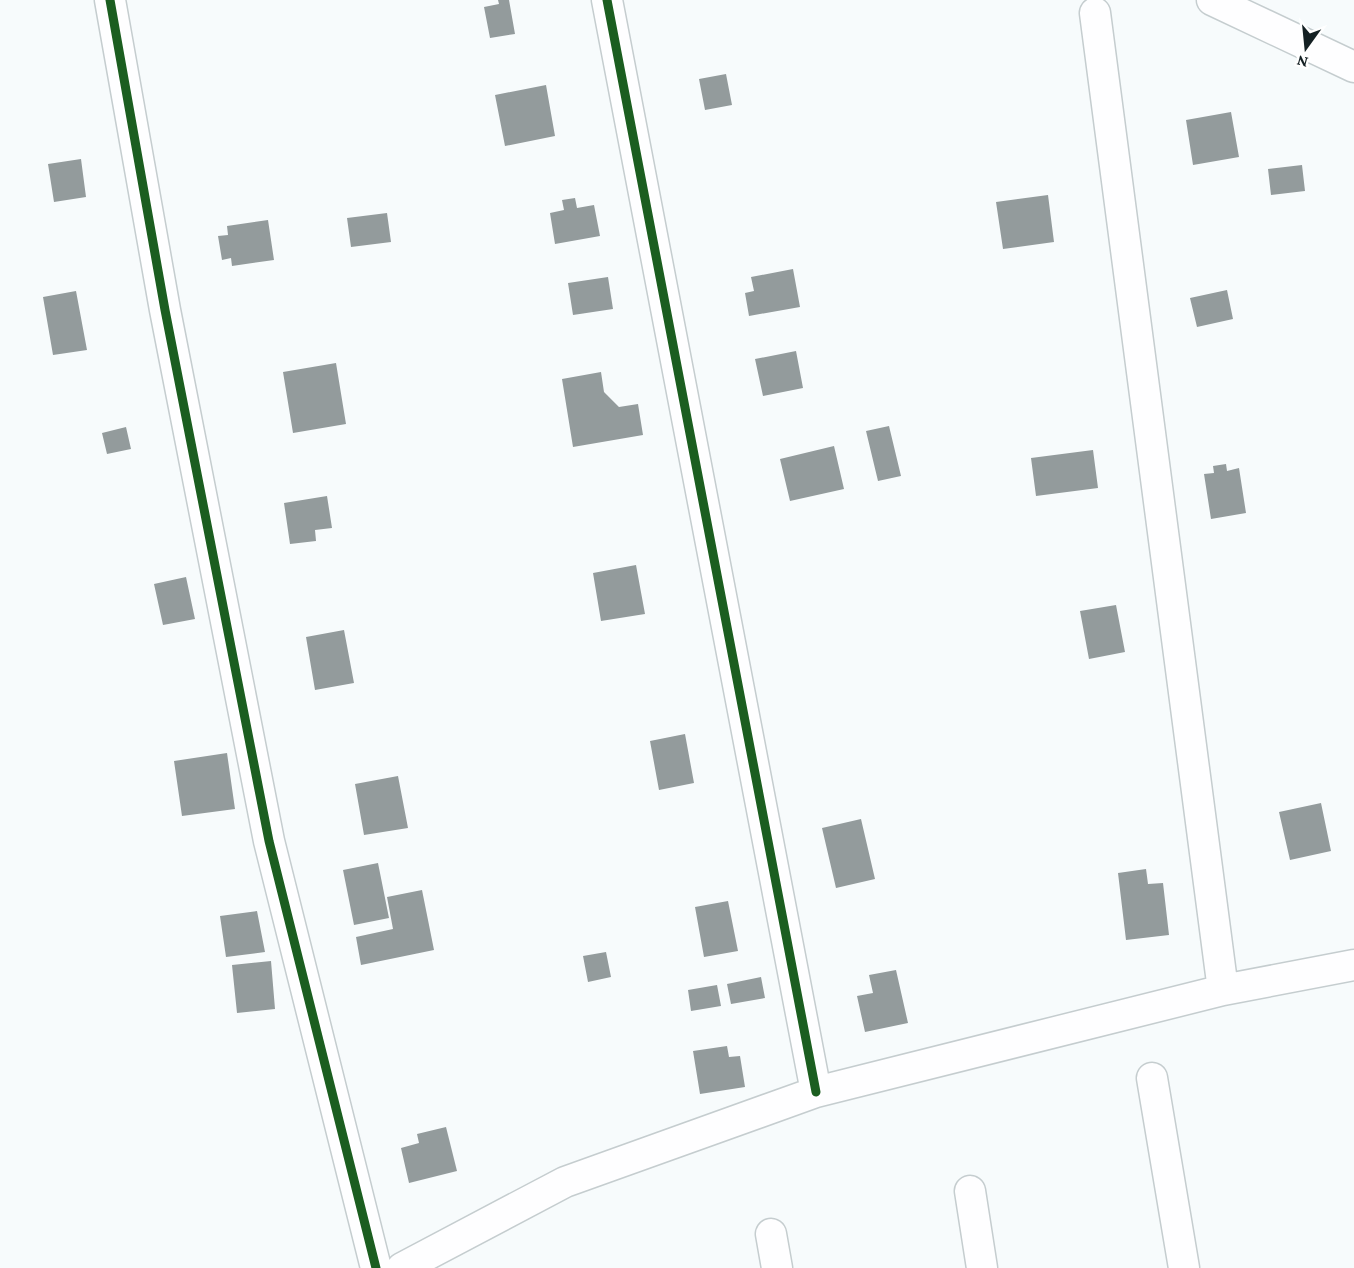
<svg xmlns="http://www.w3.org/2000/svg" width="1354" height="1268" viewBox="0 0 1354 1268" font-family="'Crimson Pro',serif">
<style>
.building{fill:#939b9c}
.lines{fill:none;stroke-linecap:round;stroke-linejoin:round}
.minor-casing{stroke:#c5cdcf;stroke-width:33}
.minor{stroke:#fefeff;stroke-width:30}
.cycleway-casing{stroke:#fff;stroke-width:13}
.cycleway{stroke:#1b5e20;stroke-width:9}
</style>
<rect width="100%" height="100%" fill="#f7fbfc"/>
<path class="building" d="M498 0H509L515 34 490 38 484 7 499 4Z
M726 74 732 105 705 110 699 79Z
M546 85 555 136 505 146 495 95Z
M1231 112 1239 157 1193 165 1186 120Z
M81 159 86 197 54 202 48 164Z
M1302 165 1305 191 1271 195 1268 169Z
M1048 195 1054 242 1003 249 996 202Z
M575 198 577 208 594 205 600 236 555 244 550 213 564 210 562 200Z
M387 213 391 242 351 247 347 218Z
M268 220 274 260 232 266 231 258 222 260 218 236 228 235 227 226Z
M793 269 800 307 749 316 745 293 754 291 751 277Z
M608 277 613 309 573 315 568 283Z
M1227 290 1233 319 1197 327 1190 298Z
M76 291 87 350 53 355 43 297Z
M796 351 803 388 763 396 755 359Z
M336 363 346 424 293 433 283 372Z
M601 372 604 392 619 407 638 404 643 435 573 447 562 379Z
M889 426 901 476 878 481 866 431Z
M126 427 131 449 107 454 102 433Z
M834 446 844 489 790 501 780 459Z
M1093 450 1098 488 1036 496 1031 458Z
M1226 464 1227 471 1239 468 1246 513 1211 519 1204 474 1214 473 1213 466Z
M327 496 332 528 315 530 316 541 290 544 284 503Z
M636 565 645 614 601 621 593 573Z
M186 577 195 619 163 625 154 584Z
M1116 605 1125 652 1089 659 1080 611Z
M344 630 354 683 315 690 306 637Z
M685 734 694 783 659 790 650 741Z
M227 753 235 809 182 816 174 761Z
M398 776 408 828 364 835 355 784Z
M1321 803 1331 851 1290 860 1279 812Z
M861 819 875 879 836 888 822 828Z
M378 863 389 918 354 925 343 870Z
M1146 869 1148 884 1163 883 1169 935 1126 940 1118 873Z
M422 890 434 950 361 965 356 937 393 929 387 897Z
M728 901 738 951 704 957 695 907Z
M257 911 265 952 226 957 220 916Z
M606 952 611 977 588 982 583 956Z
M271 961 275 1009 237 1013 232 965Z
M896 970 908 1023 865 1032 857 996 873 993 869 975Z
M761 977 765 998 731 1004 727 984Z
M717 985 721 1006 691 1011 688 990Z
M727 1046 729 1057 740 1056 745 1087 700 1094 693 1051Z
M446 1127 457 1171 409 1183 401 1148 419 1143 417 1134Z"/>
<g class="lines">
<defs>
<path id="minor" d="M110 0 165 310 269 841 376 1268
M607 0 816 1092
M1212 0 1354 67
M1095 13 1223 990
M1152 1078 1184 1268
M970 1191 982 1268
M771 1234 777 1268
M402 1268 565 1182 816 1092 1223 990 1354 965"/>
</defs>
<use href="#minor" class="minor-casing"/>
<use href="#minor" class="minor"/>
<defs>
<path id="cycleway" d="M110 0 165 310 269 841 376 1268
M607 0 816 1092"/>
</defs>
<use href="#cycleway" class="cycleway-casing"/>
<use href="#cycleway" class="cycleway"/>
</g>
<g transform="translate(1306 48) rotate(195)" stroke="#ffffff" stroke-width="4.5" paint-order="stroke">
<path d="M0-4.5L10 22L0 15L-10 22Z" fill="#142023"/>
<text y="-9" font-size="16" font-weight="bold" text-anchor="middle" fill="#142023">N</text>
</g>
</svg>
